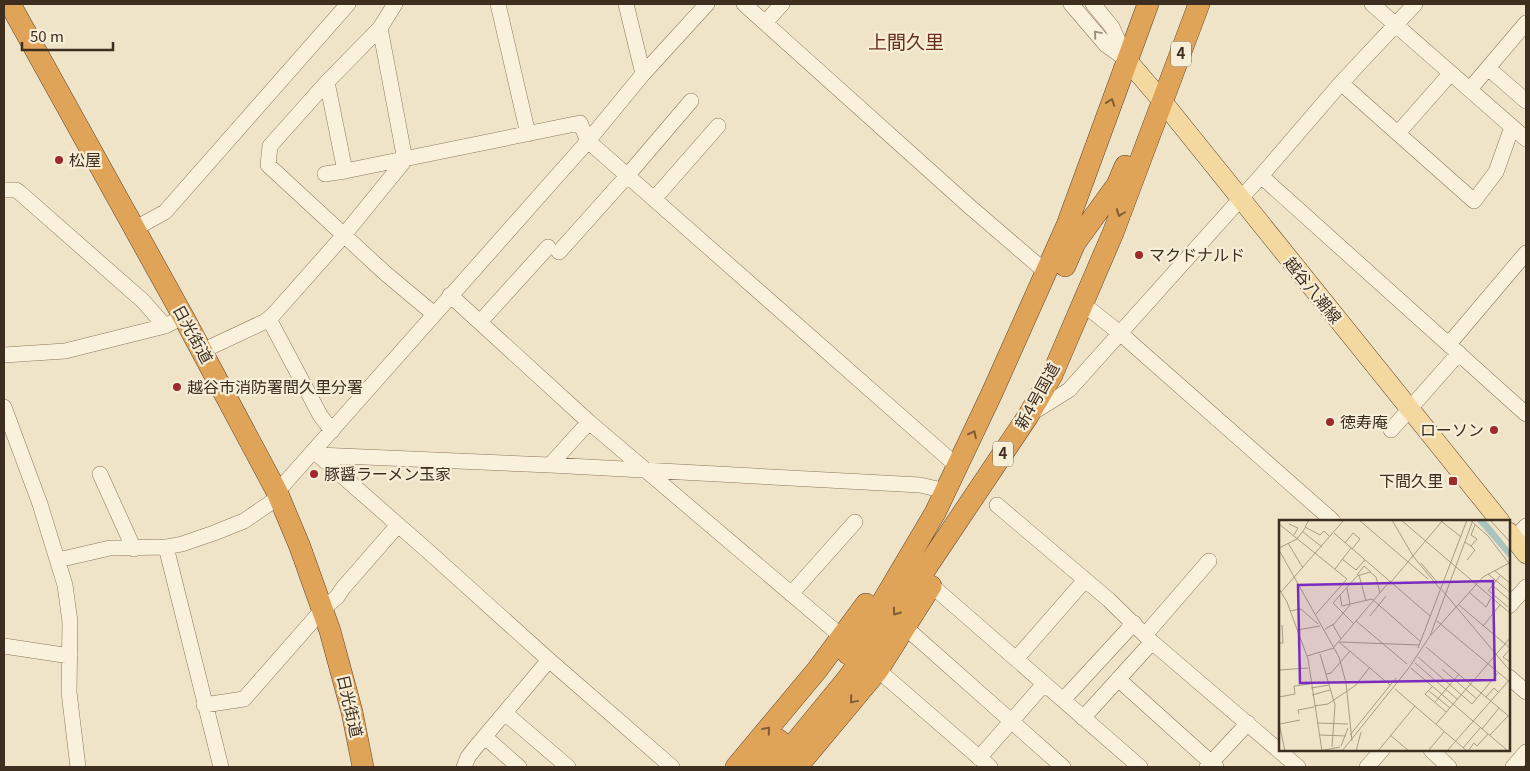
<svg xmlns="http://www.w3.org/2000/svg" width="1530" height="771" viewBox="0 0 1530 771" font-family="Georgia,'Noto Sans JP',serif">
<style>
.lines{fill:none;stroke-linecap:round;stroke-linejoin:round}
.minor-casing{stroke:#8d765c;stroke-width:16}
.major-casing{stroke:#5b4430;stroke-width:20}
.highway-casing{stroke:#5b4430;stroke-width:22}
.minor{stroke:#faf1dc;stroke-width:15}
.major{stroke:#f3d9a0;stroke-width:19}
.highway{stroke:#e0a458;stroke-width:21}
.oneway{stroke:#9c907e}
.oneway2{stroke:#7e5d36}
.poi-dot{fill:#9e2a2b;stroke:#f7eed8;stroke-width:2}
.labels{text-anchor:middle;stroke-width:4.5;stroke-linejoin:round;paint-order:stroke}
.shield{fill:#f7eed8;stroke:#756857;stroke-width:1}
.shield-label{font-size:15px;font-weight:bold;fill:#3d2e20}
.poi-label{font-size:16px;fill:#3d2e20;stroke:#f7eed8;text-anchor:start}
.street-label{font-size:16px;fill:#3d2e20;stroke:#f7eed8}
.quarter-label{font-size:19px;fill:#6b2e1e;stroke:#f7eed8}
.inset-road{fill:none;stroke:#a89b85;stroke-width:1}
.view{fill:#7b2cbf;fill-opacity:0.15;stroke:#7b2cbf;stroke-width:2.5}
.inset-edge{fill:none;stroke:#3d2e20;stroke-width:2.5}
</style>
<rect width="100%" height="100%" fill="#f0e4c8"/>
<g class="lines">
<defs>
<path id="minor" d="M395 4 380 28 327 82 270 146 268 165 385 273 434 314
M498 4 528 134
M626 4 643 74
M744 4 969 206 1047 273
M1071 4 1106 45 1127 60
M1093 4 1112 27 1127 60
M1372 4 1526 139
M765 23 782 4
M380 28 405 160
M1488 68 1526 101
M327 82 345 171 580 123 588 141 957 466
M1341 83 1474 201 1496 172 1512 127
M1470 89 1526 23
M1398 133 1451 73
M325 174 345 171
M1261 176 1526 414
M4 190H16L19 192 143 301 165 326
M654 199 718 126
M134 229 165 212 348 4
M559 252 627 176 691 101
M450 295 589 422 841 636
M1083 304 1121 334 1333 521
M269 319 320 415 332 431
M480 322 548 247
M1449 344 1526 253
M202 351 266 321 274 314 344 235 405 160
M4 355 65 351 165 326 173 322
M4 407 40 504 65 585 70 622 69 692 78 767
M1032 413 1069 390 1261 176 1341 83 1415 4
M1391 430 1459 353
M315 452 429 552 549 660 672 767
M318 455 550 465 920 485 946 491
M550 465 589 422
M100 474 134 549
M277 492 588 141 643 74 707 4
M997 505 1109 600 1152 642 1298 767
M1514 539 1526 526
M166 547 221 767
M58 560 110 548 166 547 182 544 214 533 244 521 279 497
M931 585 1140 767
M791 594 855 522
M1509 606 1526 587
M905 627 1063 767
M1145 635 1209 561
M4 646 70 656
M1016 659 1085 580
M878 670 990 767
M1509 677 1526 692
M1118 679 1216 767
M1063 700 1134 623
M204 705 244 699 323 609 337 597 343 588 398 525
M505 713 568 767
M1083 718 1152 642
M485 737 519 767
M1431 750 1449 767
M979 758 1044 684
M464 767 468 757 475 748 549 660
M1207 767 1248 723
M1367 767 1382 750
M1513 767 1526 752"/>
<path id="major" d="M1127 60 1163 102 1500 521
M1509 532 1526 554"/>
<path id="highway" d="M10 4 184 318 277 492 300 547 330 631 352 712 363 767
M1065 266 1075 243 1117 185 1125 166
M848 654 874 616 935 513 992 393 1067 225 1148 4
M736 767 817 670 866 604
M757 767 779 740
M775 767 848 678 912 589 1028 416 1052 375 1113 233 1199 4
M797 767 878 670 931 586"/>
</defs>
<use href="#minor" class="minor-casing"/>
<use href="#major" class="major-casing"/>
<use href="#highway" class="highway-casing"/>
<use href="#minor" class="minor"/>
<use href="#major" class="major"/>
<use href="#highway" class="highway"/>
</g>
<defs><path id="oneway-chevron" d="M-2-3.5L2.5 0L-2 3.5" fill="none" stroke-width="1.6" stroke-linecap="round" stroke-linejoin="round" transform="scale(1.25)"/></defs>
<use class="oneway" href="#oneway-chevron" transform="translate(1097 34) rotate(-130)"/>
<g class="oneway2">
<use href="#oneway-chevron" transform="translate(1111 102) rotate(-70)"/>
<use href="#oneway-chevron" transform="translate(1120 213) rotate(111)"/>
<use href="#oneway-chevron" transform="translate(973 434) rotate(-64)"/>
<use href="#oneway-chevron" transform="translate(896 612) rotate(126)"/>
<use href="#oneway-chevron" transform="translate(853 700) rotate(130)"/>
<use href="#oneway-chevron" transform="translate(767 730) rotate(-50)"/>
</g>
<g class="poi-dot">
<circle cx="59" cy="160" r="5"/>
<circle cx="1139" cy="255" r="5"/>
<circle cx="177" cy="387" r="5"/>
<circle cx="1330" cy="422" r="5"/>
<circle cx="1494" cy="430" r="5"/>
<circle cx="314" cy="474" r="5"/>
<rect x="1448" y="476" width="10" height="10" rx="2.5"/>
</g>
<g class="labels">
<g class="shield">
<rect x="1171" y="41.5" width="20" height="25" rx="4"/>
<rect x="993" y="441.5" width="20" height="25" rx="4"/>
</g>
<g class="shield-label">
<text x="1181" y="59">4</text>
<text x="1003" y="459">4</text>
</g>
<g class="poi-label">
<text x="69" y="166">松屋</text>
<text x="1149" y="261">マクドナルド</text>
<text x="187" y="393">越谷市消防署間久里分署</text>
<text x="1340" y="428">徳寿庵</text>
<text x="1484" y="436" text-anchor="end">ローソン</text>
<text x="324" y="480">豚醤ラーメン玉家</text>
<text x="1443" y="487" text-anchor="end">下間久里</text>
</g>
<g class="street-label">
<text transform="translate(1313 290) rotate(51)" y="6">越谷八潮線</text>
<text transform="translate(193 334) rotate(61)" y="6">日光街道</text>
<text transform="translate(1037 396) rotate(-61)" y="6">新4号国道</text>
<text transform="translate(350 706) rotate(77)" y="6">日光街道</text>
</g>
<g class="quarter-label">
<text x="906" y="49">上間久里</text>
</g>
</g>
<g transform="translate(1279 520)">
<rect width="231" height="231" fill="#f0e4c8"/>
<path d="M197 0H206L210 4 231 30V39Z" fill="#a9c4bc"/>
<path class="inset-road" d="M30 0 26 7 41 15 45 11 51 17M80 0 149 59M113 0 134 36 162 70M122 0 232 94M191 0 209 16 232 46M211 0 232 23M162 1 182 17M0 4 68 59 37 94M10 4 19 8 15 15M24 12 43 27M55 13 151 96M186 22 192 26 198 19 192 15 196 5M9 23 24 48M66 23 74 13 81 19 73 29M0 28 18 19 27 7M0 30 60 137 67 163 73 221M63 39 77 50 86 40M188 40 196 30 192 26M142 43 159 63M56 49 72 28M215 50 232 64M209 54 232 73M78 55 85 46 92 52M80 55 87 81M112 62 164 0M213 65 232 81M68 68 71 84M0 69 8 82 29 139 43 231M163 70 232 152M209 70 229 87M209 71 221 56M2 72 65 0M190 72 207 87 212 78M61 75 63 86 93 79 142 122M180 85 232 129M11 91 22 89 39 104M91 96 107 76M77 101 128 144M158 101 232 163M75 104 54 83 78 56 91 52 97 57 101 73M54 105 62 119M204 106 221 85M46 109 55 104 71 85M18 110 41 106M152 115 204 57 232 42M60 122 111 165M61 122 140 125M0 123H4L3 105M55 127 111 61M147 127 232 198M139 128 188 0M231 129 224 137 232 143M41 134 56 185 53 227M28 136 55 128M139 137 193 184 219 153M136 143 178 179M132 148 229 231M163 149 198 179M0 150 29 148M47 154 52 153 71 131M154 166 146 174 167 192M32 168 50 165M116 169 188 231M150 171 171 188M33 175 51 170M0 177 16 174 15 166 31 164M207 177 215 168 219 172M156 182 180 154M35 186 49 184 77 165 90 148M20 194 19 190 35 187M0 203 6 231M38 203 69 204M1 204 21 200M157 204 232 117M203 209 220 188M41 215 67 216M71 215 117 158M111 215 130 231M211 215 229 196M62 226 69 208M184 228 202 207M40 231 61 227M63 231 129 149 151 116 194 0M77 231 82 212M99 231 136 186M149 231 165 212M168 231 232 158M189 231 195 223 198 226 209 214"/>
<path class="view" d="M214 61 216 160 21 163 19 65Z"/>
<rect width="231" height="231" class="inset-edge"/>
</g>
<rect width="1530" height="771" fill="none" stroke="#3d2e20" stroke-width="10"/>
<path d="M22 42v8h91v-8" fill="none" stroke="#3d2e20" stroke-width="2.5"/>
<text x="30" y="42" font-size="15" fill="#3d2e20" stroke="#f7eed8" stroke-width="4" paint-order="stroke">50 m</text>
</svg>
